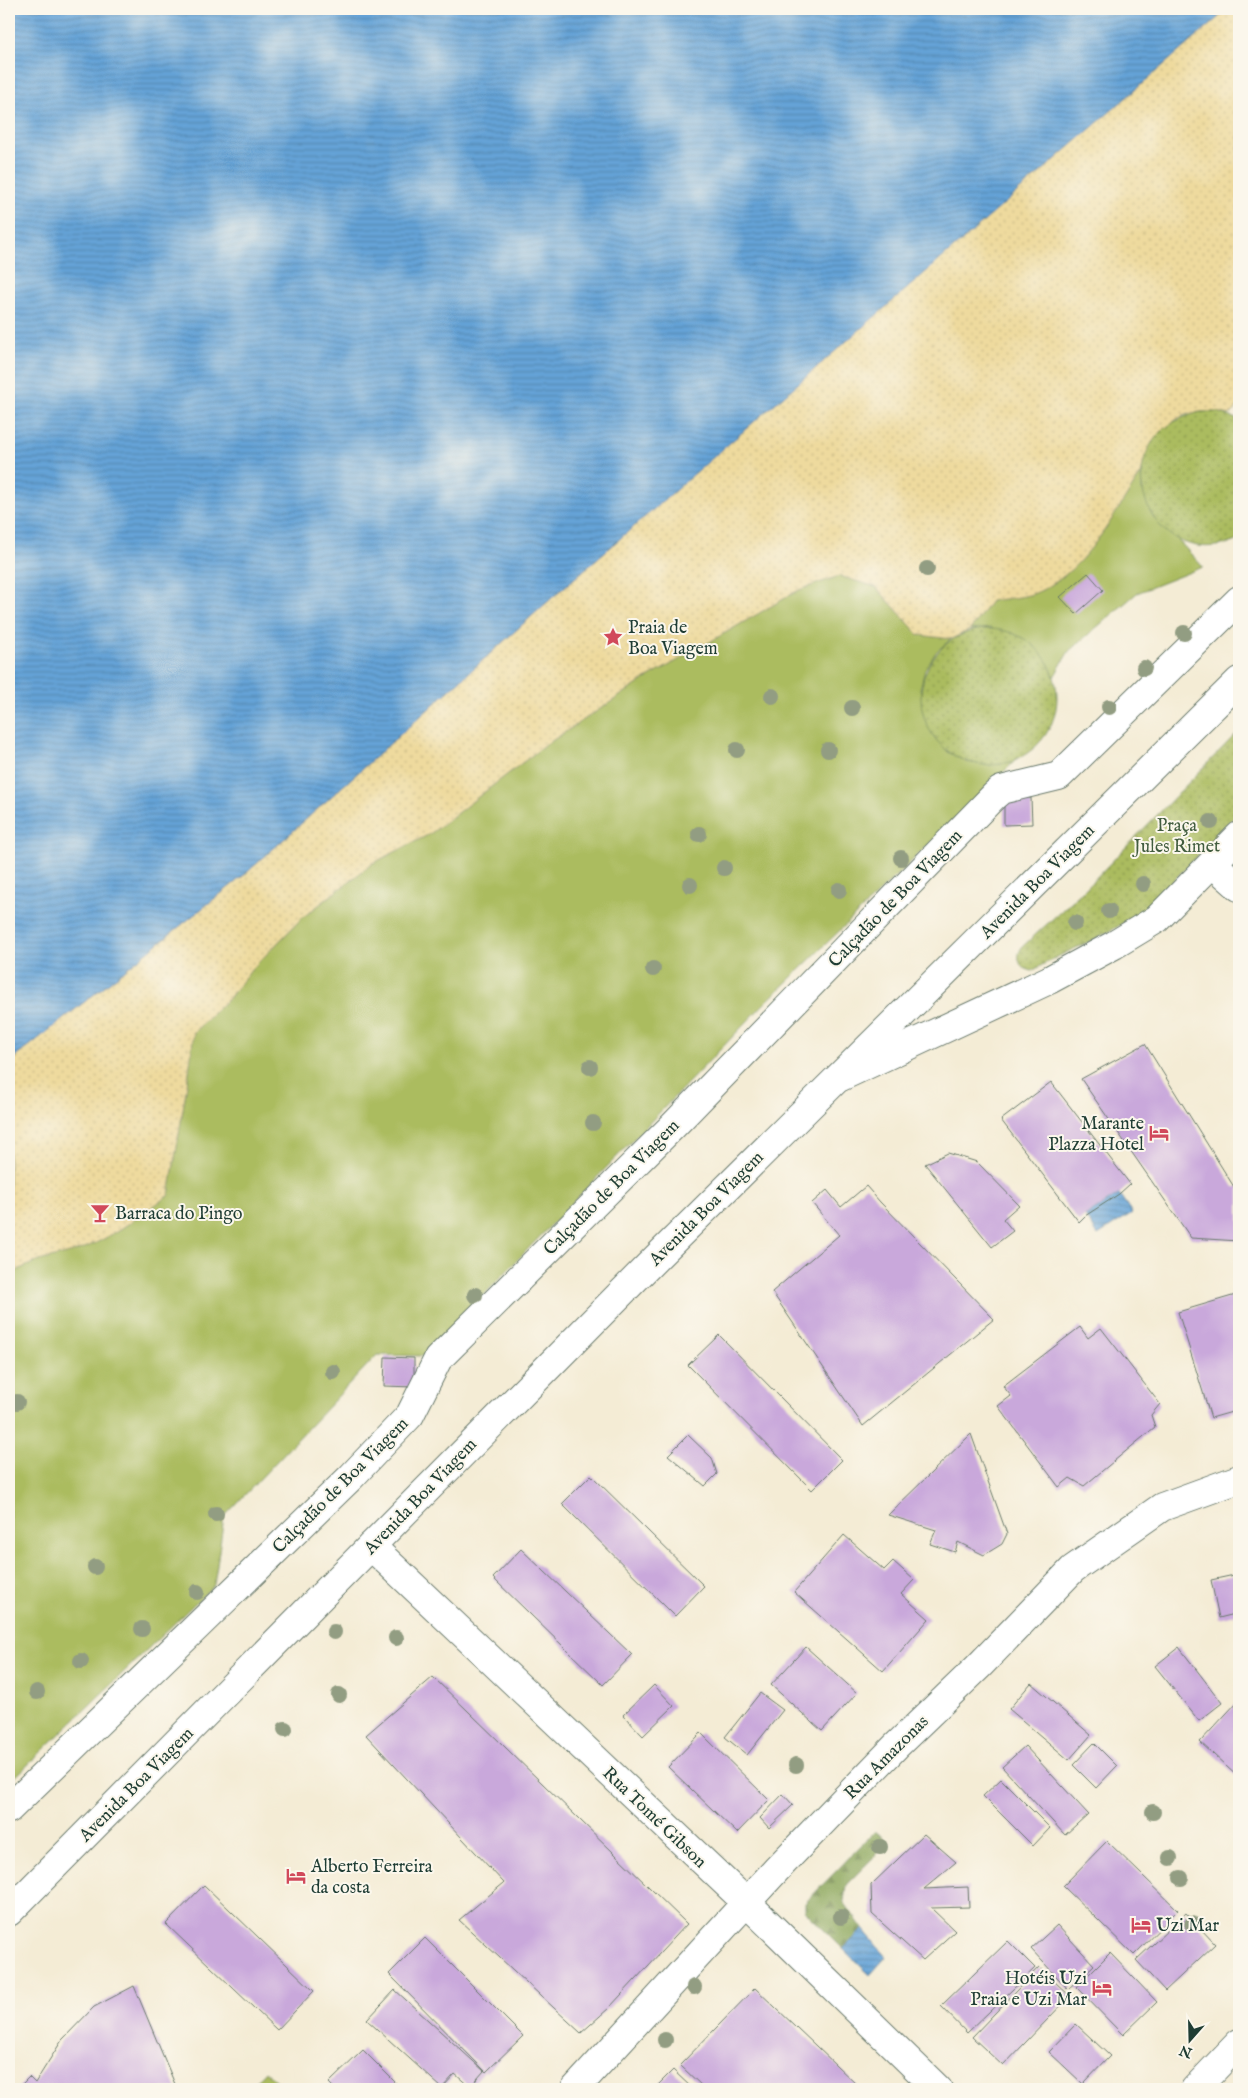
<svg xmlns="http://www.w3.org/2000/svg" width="1248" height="2098" viewBox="0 0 1248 2098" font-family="'IM FELL English',serif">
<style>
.green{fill:#abbc5f;stroke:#657c4a}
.forest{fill:url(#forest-firs);stroke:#547045}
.sand{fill:url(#sand-dots);stroke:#868c69}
.park{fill:url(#park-dots);stroke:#657c4a}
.water{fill:url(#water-rules);stroke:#427086}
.building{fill:#c9a8db}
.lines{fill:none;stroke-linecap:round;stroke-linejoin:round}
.pedestrian-casing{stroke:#6a7a6c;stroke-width:30}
.minor-casing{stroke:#6a7a6c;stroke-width:30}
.tertiary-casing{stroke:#6a7a6c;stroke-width:30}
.secondary-casing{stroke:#6a7a6c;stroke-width:30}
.primary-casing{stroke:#6a7a6c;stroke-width:30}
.pedestrian{stroke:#fff;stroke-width:28}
.minor{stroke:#fff;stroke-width:28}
.tertiary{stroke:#fff;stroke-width:28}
.secondary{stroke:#fff;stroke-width:28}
.primary{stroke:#fff;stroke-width:28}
.tree{fill:#929d82}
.labels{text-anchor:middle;stroke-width:4;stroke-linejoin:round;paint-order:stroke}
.poi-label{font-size:18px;fill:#1f3d34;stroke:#fbf7ec;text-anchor:start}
.park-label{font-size:18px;fill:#425d3f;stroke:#fbf7ec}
.street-label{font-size:18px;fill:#1f3d34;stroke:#fbf7ec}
</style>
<defs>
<pattern id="forest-firs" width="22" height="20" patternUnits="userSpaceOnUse" patternTransform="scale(1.25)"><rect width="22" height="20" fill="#88a456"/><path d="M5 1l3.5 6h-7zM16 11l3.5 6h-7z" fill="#6f8748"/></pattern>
<pattern id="sand-dots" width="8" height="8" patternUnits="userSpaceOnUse" patternTransform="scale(1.25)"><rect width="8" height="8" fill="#eeda9e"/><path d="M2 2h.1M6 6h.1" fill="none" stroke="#ccbc89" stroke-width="1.8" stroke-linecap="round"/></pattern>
<pattern id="park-dots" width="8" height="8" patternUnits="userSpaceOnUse" patternTransform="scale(1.25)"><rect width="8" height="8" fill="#abbc5f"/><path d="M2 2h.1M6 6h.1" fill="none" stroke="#8b9a4f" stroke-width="1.8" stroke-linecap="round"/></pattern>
<pattern id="water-rules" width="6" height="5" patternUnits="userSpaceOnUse" patternTransform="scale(1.25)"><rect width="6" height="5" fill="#65a3d7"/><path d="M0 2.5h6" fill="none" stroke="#5386af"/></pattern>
</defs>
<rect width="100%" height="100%" fill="#fbf7ec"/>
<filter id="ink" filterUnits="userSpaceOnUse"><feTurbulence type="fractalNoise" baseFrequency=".02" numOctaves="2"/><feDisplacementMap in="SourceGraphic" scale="10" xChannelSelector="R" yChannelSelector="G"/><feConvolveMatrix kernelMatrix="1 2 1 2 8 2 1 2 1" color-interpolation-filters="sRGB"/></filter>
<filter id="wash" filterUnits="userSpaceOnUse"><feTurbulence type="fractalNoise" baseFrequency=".0096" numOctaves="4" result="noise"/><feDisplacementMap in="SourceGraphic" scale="20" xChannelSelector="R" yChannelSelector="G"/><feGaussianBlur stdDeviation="1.12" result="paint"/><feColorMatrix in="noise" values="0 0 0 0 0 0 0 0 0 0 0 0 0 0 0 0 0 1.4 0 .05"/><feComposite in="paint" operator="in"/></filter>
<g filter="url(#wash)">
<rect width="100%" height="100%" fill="#f4ecd5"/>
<path class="green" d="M1141 474 1142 490 1165 530 1177 539 1203 567 1137 593 1069 651 1054 677 1048 663 991 628 970 630 991 601C1006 598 1026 598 1040 591 1087 569 1113 515 1141 474Z
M839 576 876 587 919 635 951 639 936 652 925 669 920 689 934 738 948 752 966 762 986 765 1001 764 1016 760 765 1003 425 1356 377 1355 224 1517 214 1585 9 1783V1277C30 1258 61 1258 87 1247 116 1235 143 1213 169 1195L189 1072 193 1032 230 997 252 969 302 918 373 863 430 834 544 746 644 680 799 590Z
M265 2071 285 2089H249Z"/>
<path class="forest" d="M875 1831 889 1842 846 1885 844 1902 863 1929 843 1949 805 1911V1903Z"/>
<path class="sand" d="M1226 9H1239V405L1230 415C1212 411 1189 409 1173 422 1168 426 1163 434 1159 440 1148 453 1145 457 1141 474 1113 515 1087 569 1040 591 1026 598 1006 598 991 601L970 630 951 639 919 635 876 587 839 576 799 590 644 680 544 746 430 834 373 863 302 918 252 969 230 997 194 1032 189 1072 169 1195C143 1213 116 1235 87 1247 62 1258 30 1258 9 1277V1062L243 876 553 597Z"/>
<path class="park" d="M1201 412H1218L1239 420V540C1143 579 1097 434 1201 412Z
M921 697a68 68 0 1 1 136 0a68 68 0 1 1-136 0Z
M1239 731V812C1202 848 1161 901 1117 927 1090 943 1059 954 1032 971L1023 968C1018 962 1017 954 1022 947L1085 889Z"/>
<path class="water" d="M9 9H1228L553 597 243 876 9 1062Z
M1119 1194 1132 1213 1098 1235 1085 1216Z
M863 1929 886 1957 870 1975 843 1949Z"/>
<g id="blocks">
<path class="building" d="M1088 573 1103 590 1076 614 1060 597Z
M1004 798H1031L1032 824 1004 825Z
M1145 1044 1234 1187H1239V1241L1191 1238 1081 1079Z
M1051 1082 1130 1184 1119 1194 1085 1216 1079 1222 1001 1120Z
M948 1153 977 1162 1019 1205 1003 1219 1013 1231 992 1247 925 1164Z
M866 1186 880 1202 994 1319 863 1426 772 1292 839 1235 812 1203 827 1190 841 1207Z
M1239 1294V1410L1211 1418 1178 1312Z
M1080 1327 1088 1338 1101 1328 1160 1404 1151 1415 1155 1427 1084 1486 1070 1478 1059 1487 998 1406 1011 1396 1003 1386Z
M719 1335 842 1460 812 1490 688 1365Z
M385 1357 414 1358V1387L384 1386Z
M971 1434 1007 1534 1002 1544 984 1555 958 1542 955 1552 930 1544 936 1530 888 1515Z
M688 1435 712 1458 717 1474 705 1486 668 1455Z
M591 1475 704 1586 675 1616 562 1504Z
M844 1535 884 1570 893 1561 914 1580 901 1594 929 1619 883 1671 794 1592Z
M521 1549 632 1655 603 1685 493 1578Z
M1239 1574V1613L1219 1618 1211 1580Z
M806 1647 857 1693 822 1731 771 1685Z
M1179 1647 1222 1703 1199 1721 1155 1666Z
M433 1677 687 1924 609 2008 581 2033 459 1920 504 1883 366 1735Z
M1031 1683 1091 1735 1069 1760 1009 1709Z
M654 1685 674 1706 643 1736 623 1715Z
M760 1693 783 1710 747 1755 725 1737Z
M1239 1700V1778L1200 1742Z
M701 1733 769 1800 737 1833 668 1767Z
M1094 1743 1117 1766 1096 1788 1073 1765Z
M1025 1746 1088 1814 1065 1835 1002 1767Z
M1001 1779 1050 1828 1033 1846 983 1796Z
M783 1794 793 1805 769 1828 760 1818Z
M924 1834 956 1862 924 1889 968 1887 969 1907 931 1908 955 1931 923 1960 872 1914 871 1885Z
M1107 1841 1178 1910 1134 1955 1063 1886Z
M204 1885 314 1991 277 2030 166 1924Z
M1186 1913 1215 1944 1165 1991 1136 1960Z
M1057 1925 1094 1965 1068 1989 1031 1949Z
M425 1938 523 2036 486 2072 389 1974Z
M1008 1941 1035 1968 967 2033 941 2006Z
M1110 1953 1157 2002 1123 2035 1076 1987Z
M1039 1967 1070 1996 1003 2066 972 2037Z
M134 1986 177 2089H17L29 2077 35 2083 62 2040 94 2007Z
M755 1988 857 2085 852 2089H705L680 2065Z
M395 1990 484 2071 470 2087 455 2074 442 2088 367 2020Z
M1076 2024 1110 2056 1083 2084 1049 2052Z
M363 2050 402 2089H335L329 2083Z
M673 2070 693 2089H654Z"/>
</g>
</g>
<g filter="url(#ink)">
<use href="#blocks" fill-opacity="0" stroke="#6a7a6c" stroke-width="1"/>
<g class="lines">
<defs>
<path id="pedestrian" d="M9 1809 351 1477 410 1415 438 1359 673 1126 994 796 1001 790 1059 776 1239 600"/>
<path id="minor" d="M1212 863 1239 887
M841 1077 1049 980 1114 945 1157 919 1239 836
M575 2089 777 1869 896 1746 978 1667 1073 1569 1162 1507 1239 1479"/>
<path id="tertiary" d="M371 1546 746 1902 938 2089"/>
<path id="secondary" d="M1195 2089 1239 2043"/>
<path id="primary" d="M9 1912 658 1256 1239 681"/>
</defs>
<use href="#pedestrian" class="pedestrian-casing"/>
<use href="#minor" class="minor-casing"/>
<use href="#tertiary" class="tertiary-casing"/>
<use href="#secondary" class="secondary-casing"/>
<use href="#primary" class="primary-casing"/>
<use href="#pedestrian" class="pedestrian"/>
<use href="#minor" class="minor"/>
<use href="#tertiary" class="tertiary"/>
<use href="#secondary" class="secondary"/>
<use href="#primary" class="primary"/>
</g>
<g class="tree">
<circle cx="927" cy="569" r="8"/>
<circle cx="1184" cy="633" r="8"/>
<circle cx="1144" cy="668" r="8"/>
<circle cx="772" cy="696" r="8"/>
<circle cx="1109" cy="707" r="8"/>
<circle cx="852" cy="708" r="8"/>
<circle cx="737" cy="750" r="8"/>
<circle cx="828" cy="750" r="8"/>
<circle cx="1211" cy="822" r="8"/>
<circle cx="699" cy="834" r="8"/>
<circle cx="901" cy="858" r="8"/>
<circle cx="724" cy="868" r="8"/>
<circle cx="1143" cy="884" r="8"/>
<circle cx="690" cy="885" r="8"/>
<circle cx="839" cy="890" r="8"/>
<circle cx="1109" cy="911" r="8"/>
<circle cx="1075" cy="923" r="8"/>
<circle cx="653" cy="969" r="8"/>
<circle cx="590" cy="1067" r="8"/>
<circle cx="593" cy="1123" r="8"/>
<circle cx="475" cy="1295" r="8"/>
<circle cx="333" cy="1372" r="8"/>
<circle cx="17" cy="1402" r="8"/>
<circle cx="216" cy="1514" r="8"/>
<circle cx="95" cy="1567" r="8"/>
<circle cx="197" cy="1592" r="8"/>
<circle cx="142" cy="1629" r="8"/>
<circle cx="334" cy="1632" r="8"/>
<circle cx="396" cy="1638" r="8"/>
<circle cx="81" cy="1661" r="8"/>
<circle cx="37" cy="1692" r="8"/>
<circle cx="339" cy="1695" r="8"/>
<circle cx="285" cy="1729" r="8"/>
<circle cx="796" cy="1765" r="8"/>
<circle cx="1153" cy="1812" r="8"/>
<circle cx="880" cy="1847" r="8"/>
<circle cx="1170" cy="1858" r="8"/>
<circle cx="1181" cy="1878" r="8"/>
<circle cx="841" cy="1917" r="8"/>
<circle cx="1192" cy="1924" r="8"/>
<circle cx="694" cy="1987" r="8"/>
<circle cx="665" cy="2040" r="8"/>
</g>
</g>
<defs>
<symbol id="sight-bare" viewBox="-9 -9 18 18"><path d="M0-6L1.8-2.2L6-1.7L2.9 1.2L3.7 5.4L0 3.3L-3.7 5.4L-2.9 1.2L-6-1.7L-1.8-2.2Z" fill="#d1495b" stroke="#fbf7ec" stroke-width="2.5" paint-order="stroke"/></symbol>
<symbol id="hotel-bare" viewBox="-9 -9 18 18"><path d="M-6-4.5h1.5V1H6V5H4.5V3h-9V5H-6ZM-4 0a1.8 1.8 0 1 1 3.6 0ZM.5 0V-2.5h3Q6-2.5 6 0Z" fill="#d1495b" stroke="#fbf7ec" stroke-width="2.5" paint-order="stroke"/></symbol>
<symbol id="bar-bare" viewBox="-9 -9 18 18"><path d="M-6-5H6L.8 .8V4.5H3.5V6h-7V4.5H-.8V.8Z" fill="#d1495b" stroke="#fbf7ec" stroke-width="2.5" paint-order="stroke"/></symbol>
</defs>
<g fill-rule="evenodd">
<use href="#sight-bare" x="599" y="623" width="28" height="28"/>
<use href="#hotel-bare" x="1145" y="1119" width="28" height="28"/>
<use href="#bar-bare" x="86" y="1199" width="28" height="28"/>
<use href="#hotel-bare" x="282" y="1862" width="28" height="28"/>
<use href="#hotel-bare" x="1127" y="1911" width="28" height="28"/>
<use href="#hotel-bare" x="1088" y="1974" width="28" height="28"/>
</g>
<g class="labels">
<g class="poi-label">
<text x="628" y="633">Praia de<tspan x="628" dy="21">Boa Viagem</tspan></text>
<text x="1144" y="1129" text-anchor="end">Marante<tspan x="1144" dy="21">Plazza Hotel</tspan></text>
<text x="115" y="1219">Barraca do Pingo</text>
<text x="311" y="1872">Alberto Ferreira<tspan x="311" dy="21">da costa</tspan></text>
<text x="1156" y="1931">Uzi Mar</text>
<text x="1087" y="1984" text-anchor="end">Hotéis Uzi<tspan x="1087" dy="21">Praia e Uzi Mar</tspan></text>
</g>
<g class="park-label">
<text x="1177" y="831">Praça<tspan x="1177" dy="21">Jules Rimet</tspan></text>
</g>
<g class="street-label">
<text transform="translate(1037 881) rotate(-45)" y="6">Avenida Boa Viagem</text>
<text transform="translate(895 898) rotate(-46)" y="6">Calçadão de Boa Viagem</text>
<text transform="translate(611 1187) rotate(-45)" y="6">Calçadão de Boa Viagem</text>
<text transform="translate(706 1208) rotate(-45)" y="6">Avenida Boa Viagem</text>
<text transform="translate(340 1485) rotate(-45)" y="6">Calçadão de Boa Viagem</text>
<text transform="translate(420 1496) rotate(-46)" y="6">Avenida Boa Viagem</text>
<text transform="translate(886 1757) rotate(-45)" y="6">Rua Amazonas</text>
<text transform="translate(136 1784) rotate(-45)" y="6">Avenida Boa Viagem</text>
<text transform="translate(655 1817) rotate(44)" y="6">Rua Tomé Gibson</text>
</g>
</g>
<rect width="1248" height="2098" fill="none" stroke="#fbf7ec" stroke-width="30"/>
<g transform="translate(1190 2040) rotate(200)" stroke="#fbf7ec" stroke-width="4" paint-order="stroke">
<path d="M0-4L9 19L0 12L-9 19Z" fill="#1f3d34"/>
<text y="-8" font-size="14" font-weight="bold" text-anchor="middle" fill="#1f3d34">N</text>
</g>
</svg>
